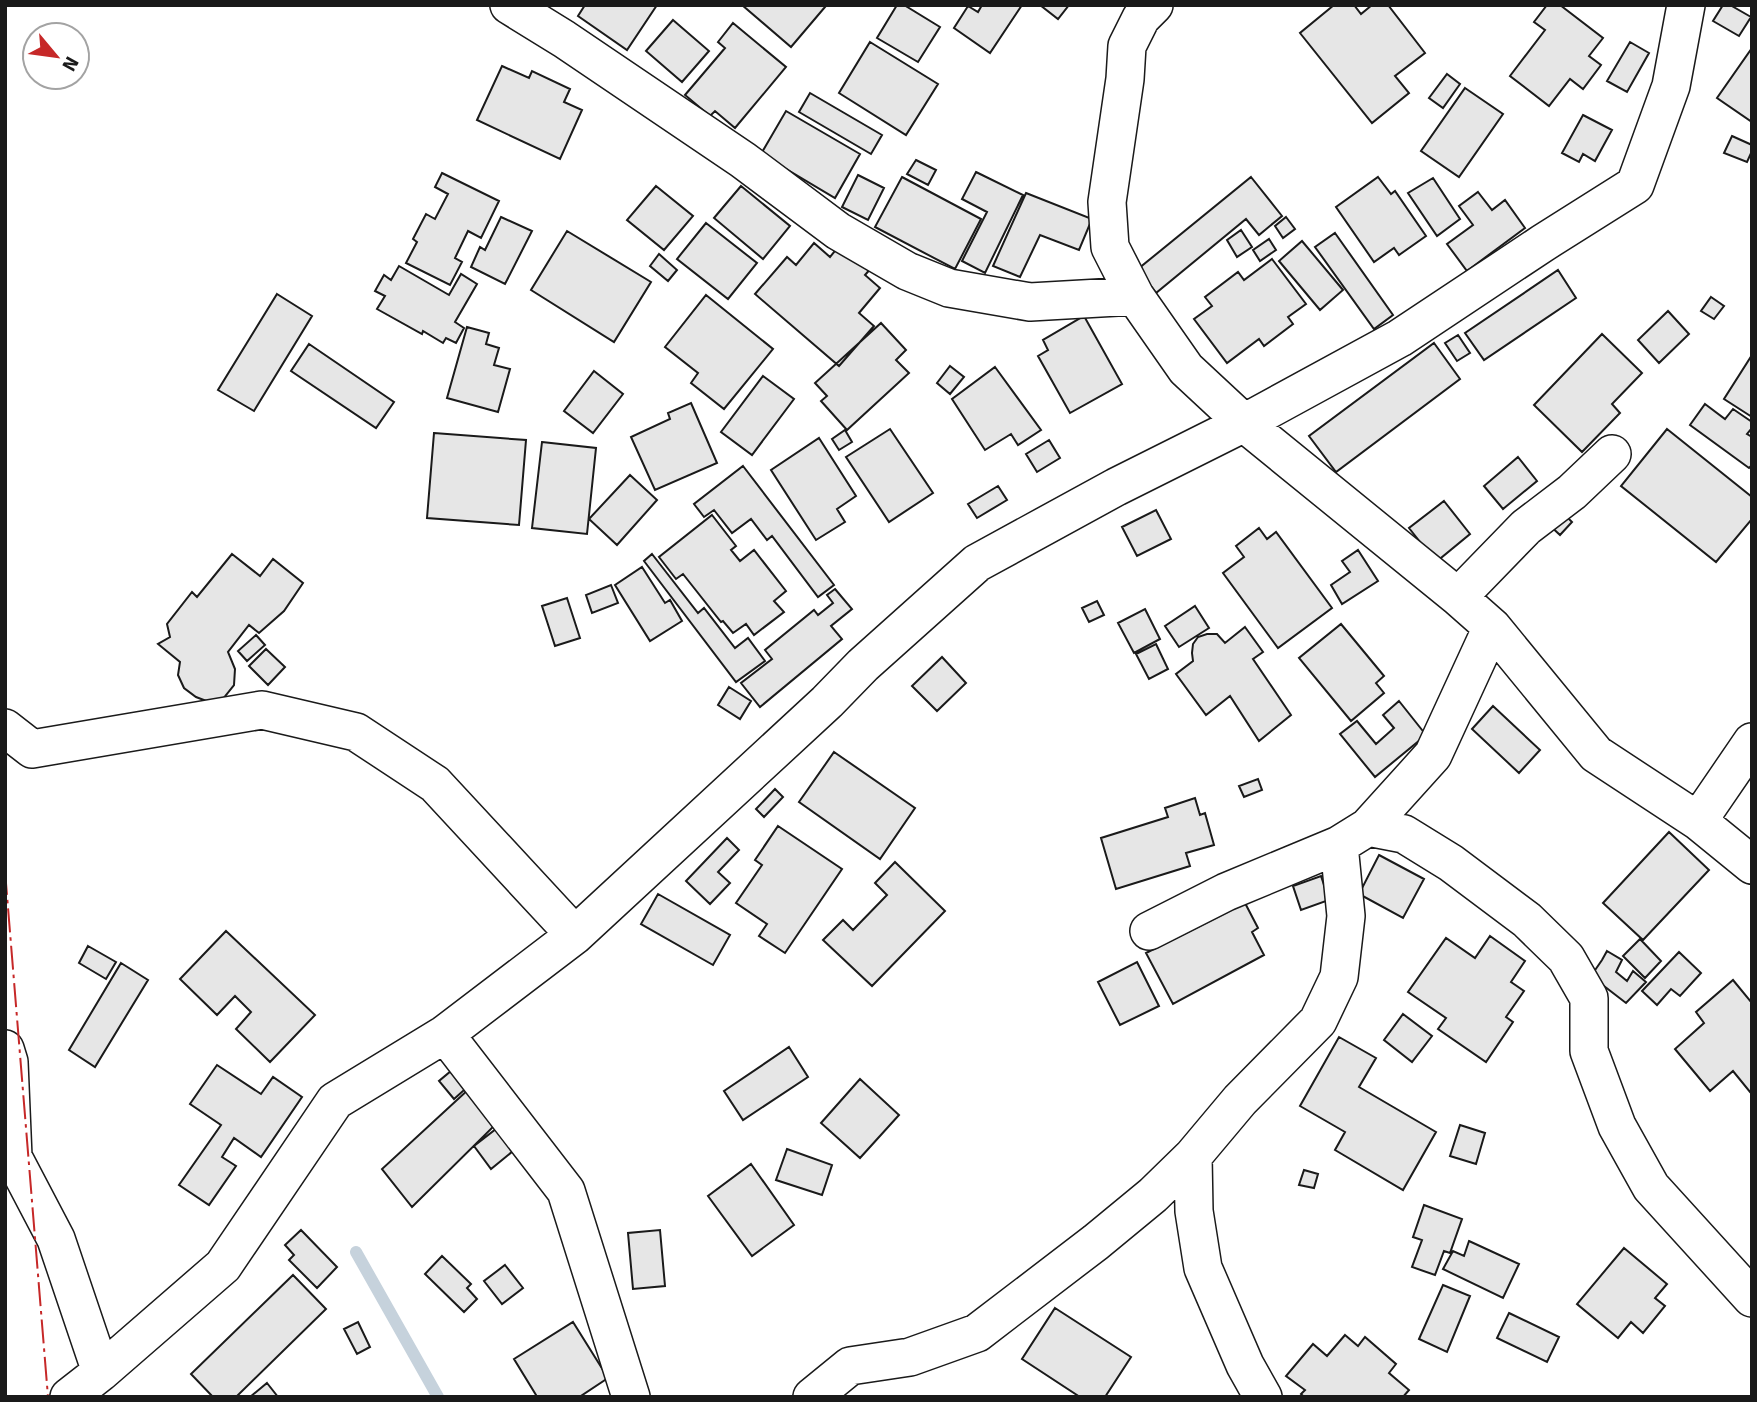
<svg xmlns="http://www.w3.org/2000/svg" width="1757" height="1402" viewBox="0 0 1757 1402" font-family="Signika,sans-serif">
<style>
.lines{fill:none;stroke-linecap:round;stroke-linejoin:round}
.stream{stroke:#c6d2dc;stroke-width:12}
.building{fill:#e6e6e6;stroke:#1a1a1a;stroke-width:2}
.street-casing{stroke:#1a1a1a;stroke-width:40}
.street{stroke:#fff;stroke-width:37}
.power{stroke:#c62828;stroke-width:2;stroke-dasharray:24 5 3.5 5;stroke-linecap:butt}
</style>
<rect width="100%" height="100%" fill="#fff"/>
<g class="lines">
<path class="stream" d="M356 1252 438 1397"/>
</g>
<path class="building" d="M585 5H657L627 50 578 16Z
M742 5H823L825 7 791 47Z
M897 5H904L940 27 918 62 877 38Z
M982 5H1022L990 53 954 28 968 6 978 12Z
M1040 5H1069L1058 19Z
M1334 5H1354L1361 14 1372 5H1388L1425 53 1395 76 1409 93 1372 123 1300 33Z
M1547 5H1560L1603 38 1589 56 1601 65 1583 89 1570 79 1549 106 1510 76 1545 30 1534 22Z
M1723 5H1730L1751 17 1739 36 1713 21Z
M673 20 709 51 682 82 646 51Z
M733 23 786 67 735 128 715 111 710 116 685 95 725 48 718 42Z
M870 42 938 84 906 135 839 93Z
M1630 42 1649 53 1627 92 1607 81Z
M1752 48V122L1717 98Z
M502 66 529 78 532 71 570 89 564 102 582 110 560 159 477 120Z
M1447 74 1460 84 1443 108 1429 98Z
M1465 88 1503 114 1459 177 1421 151Z
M810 93 882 135 871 154 799 112Z
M786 111 860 154 835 198 761 154Z
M1583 115 1612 130 1595 161 1583 154 1579 162 1562 153Z
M1732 136 1752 145V151L1747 162 1724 153Z
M916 160 936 170 928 185 907 174Z
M976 172 1023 195 985 273 962 261 987 212 962 199Z
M442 173 499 201 481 238 468 231 455 258 462 262 450 285 406 263 417 242 413 239 426 214 435 219 448 194 435 187Z
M858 175 884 188 868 220 842 207Z
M902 177 981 219 955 269 875 227Z
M1251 177 1282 216 1259 235 1246 219 1156 293 1138 269Z
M1378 177 1391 194 1395 191 1426 236 1399 255 1394 248 1374 262 1336 207Z
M1433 178 1460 219 1437 236 1408 193Z
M656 186 693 216 664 250 627 220Z
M741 186 790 226 763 259 714 218Z
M1478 192 1492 210 1505 200 1525 228 1467 271 1447 244 1473 225 1459 206Z
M1026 193 1092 219 1079 250 1040 235 1020 277 993 266Z
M501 217 532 231 505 284 471 267 480 247 485 250Z
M1286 217 1295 229 1283 238 1275 226Z
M706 223 757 263 728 299 677 259Z
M1241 230 1252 247 1237 257 1227 240Z
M567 231 651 282 614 342 531 290Z
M1335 233 1393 315 1374 329 1315 247Z
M1269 239 1276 250 1260 261 1253 250Z
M843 241 873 266 865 275 880 288 859 313 874 326 839 366 755 294 787 257 796 265 814 243 830 257Z
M1302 241 1343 290 1320 310 1279 261Z
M659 254 677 270 668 281 650 266Z
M1272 259 1306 304 1288 317 1293 324 1264 346 1259 339 1227 363 1194 319 1212 306 1205 297 1238 272 1244 280Z
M399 266 449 295 461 274 477 284 455 322 464 328 456 343 446 338 443 343 423 331 422 334 377 309 385 296 375 291 384 275 391 280Z
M1558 270 1576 298 1484 360 1465 333Z
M277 294 312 316 254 411 218 390Z
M706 295 773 349 724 409 691 383 698 373 665 347Z
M1711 297 1724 306 1714 319 1701 311Z
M1668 311 1689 334 1659 363 1638 340Z
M1084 316 1122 384 1070 413 1038 356 1048 350 1043 340Z
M881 323 906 350 896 360 909 373 847 430 821 401 827 396 815 383Z
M467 327 489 333 486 344 499 348 494 365 510 369 498 412 447 398Z
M1602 334 1642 373 1612 404 1620 413 1582 452 1534 405Z
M1458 335 1470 353 1457 361 1445 343Z
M1434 343 1460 379 1336 472 1309 436Z
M309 344 394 402 376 428 291 371Z
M1752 355V417L1724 399Z
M950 366 964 377 950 394 937 383Z
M995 367 1041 430 1018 445 1011 434 985 450 952 399Z
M594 371 623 394 593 433 564 411Z
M763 376 794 399 752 455 721 432Z
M691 403 717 463 655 490 631 437 670 419 668 413Z
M1705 404 1725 419 1733 409 1752 422V428L1747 434 1752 437V465L1749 468 1690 425Z
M890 429 933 493 889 522 846 457Z
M1667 429 1752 497V519L1716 562 1621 486Z
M845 430 852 442 839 450 832 439Z
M434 433 526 440 519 525 427 518Z
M819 438 856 496 837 509 845 522 816 540 771 470Z
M1049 440 1060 458 1037 472 1026 454Z
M542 442 596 448 587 534 532 528Z
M1518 457 1537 481 1503 509 1484 486Z
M743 466 834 585 818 597 772 536 767 540 751 519 732 533 714 510 704 517 694 504Z
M630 475 657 500 617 545 589 519Z
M998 486 1007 500 977 518 968 504Z
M1444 501 1470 534 1436 562 1409 528Z
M1559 509 1572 522 1560 535 1546 522Z
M1156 510 1171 539 1137 556 1122 527Z
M712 515 736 546 731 550 740 561 754 550 786 591 774 601 784 612 754 635 746 624 733 633 723 621 721 622 683 574 676 579 659 557Z
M1259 528 1267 539 1276 532 1332 608 1278 648 1223 573 1244 557 1236 546Z
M1358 550 1378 581 1342 604 1331 585 1350 572 1342 561Z
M232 554 260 576 273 559 303 583 284 611 259 633 249 625 228 652 235 669 234 685 222 700 209 702 196 697 184 688 178 675 180 662 158 644 170 637 167 624 192 592 197 597Z
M652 554 698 613 704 608 735 648 748 638 765 661 736 682 644 561Z
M642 567 665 603 670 600 682 621 650 641 615 585Z
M611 585 618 603 592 613 586 595Z
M835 589 852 609 831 626 842 639 760 707 741 683 772 659 765 650 814 610 818 615 833 603 827 595Z
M567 598 580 638 555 646 542 606Z
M1097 601 1104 615 1089 622 1082 608Z
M1195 606 1209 628 1179 647 1165 626Z
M1145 609 1160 639 1134 653 1118 623Z
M1341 624 1384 676 1376 683 1384 693 1351 721 1299 658Z
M1245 627 1263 652 1253 659 1291 715 1259 741 1230 696 1206 715 1176 674 1193 661 1192 653 1193 644 1198 637 1207 634H1217L1225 643Z
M256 635 265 645 247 661 238 651Z
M1156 644 1168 669 1149 679 1136 654Z
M266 649 285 667 268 685 249 666Z
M942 657 966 683 937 711 912 686Z
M729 687 751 701 740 719 718 705Z
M1399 701 1426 735 1375 777 1340 734 1357 721 1376 744 1394 728 1383 715Z
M1493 706 1540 750 1519 773 1472 729Z
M834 752 915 808 880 859 799 802Z
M1258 779 1262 790 1244 797 1239 786Z
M775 789 783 797 764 817 756 809Z
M1195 798 1200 815 1205 813 1214 845 1186 853 1190 866 1116 889 1101 838 1168 817 1165 808Z
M778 826 842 869 785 953 759 936 767 924 736 903 762 865 755 860Z
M1669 832 1709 870 1643 940 1603 903Z
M727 838 739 850 718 872 730 883 710 904 686 881Z
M1379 855 1424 879 1403 918 1359 894Z
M895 862 945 911 872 986 823 940 843 920 853 930 887 895 875 883Z
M1321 876 1329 900 1301 910 1293 886Z
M658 894 730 935 713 965 641 924Z
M1245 903 1258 928 1252 932 1264 955 1173 1004 1146 953Z
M226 931 315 1015 270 1062 236 1029 251 1012 235 996 217 1015 180 979Z
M1490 936 1525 961 1511 982 1524 991 1506 1017 1513 1022 1486 1062 1438 1029 1446 1018 1408 992 1446 938 1475 958Z
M1640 939 1661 961 1645 978 1623 956Z
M88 946 116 962 106 979 79 963Z
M1607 951 1622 960 1616 972 1627 981 1633 971 1646 982 1626 1003 1591 976 1602 960Z
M1679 952 1701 973 1680 996 1671 989 1657 1005 1642 991Z
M1137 962 1159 1006 1120 1025 1098 982Z
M121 963 148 980 95 1067 69 1050Z
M1733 980 1752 1003V1091L1750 1092 1733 1071 1710 1091 1675 1049 1704 1023 1696 1012Z
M1403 1014 1432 1036 1412 1062 1384 1040Z
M1339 1037 1376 1058 1359 1087 1436 1132 1403 1190 1335 1150 1345 1132 1300 1106Z
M789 1047 808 1077 743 1120 724 1091Z
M217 1065 261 1094 273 1077 302 1097 261 1157 234 1138 222 1157 236 1166 209 1205 179 1185 221 1125 190 1104Z
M457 1066 472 1083 454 1099 439 1081Z
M860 1079 899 1115 860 1158 821 1123Z
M470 1088 497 1123 412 1207 382 1169Z
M1460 1125 1485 1133 1476 1164 1450 1156Z
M496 1129 513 1151 491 1169 474 1146Z
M787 1149 832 1165 822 1195 776 1180Z
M751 1164 794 1225 752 1256 708 1196Z
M1304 1170 1318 1174 1314 1188 1299 1185Z
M1424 1205 1462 1219 1450 1253 1444 1251 1435 1275 1412 1267 1422 1240 1413 1237Z
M301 1230 337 1267 317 1288 289 1260 294 1255 285 1245Z
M660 1230 665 1286 633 1289 628 1233Z
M1469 1241 1519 1264 1503 1298 1443 1269 1453 1251 1464 1256Z
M1624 1248 1667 1284 1655 1298 1665 1306 1643 1333 1631 1322 1618 1338 1577 1304Z
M442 1256 471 1284 467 1288 477 1299 464 1312 425 1274Z
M505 1265 523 1288 502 1304 484 1281Z
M293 1275 326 1309 236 1397H213L191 1374Z
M1443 1285 1470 1296 1447 1352 1419 1339Z
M1055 1308 1131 1357 1105 1397H1080L1022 1359Z
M1509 1313 1559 1337 1547 1362 1497 1338Z
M358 1322 370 1347 357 1354 344 1329Z
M573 1322 608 1378 581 1396 582 1397H533L536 1395 514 1359Z
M1345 1335 1358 1346 1365 1337 1396 1364 1389 1373 1409 1390 1403 1397H1304L1301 1394 1305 1390 1286 1376 1313 1344 1327 1356Z
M267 1383 278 1397H250Z"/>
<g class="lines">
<defs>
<path id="street" d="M509 5 564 39 743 160 838 231 907 271 949 288 1030 302 1135 296
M1154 5 1141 18 1127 46 1125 79 1107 202 1110 247 1135 296 1186 369 1244 423 1458 597 1492 627 1596 754 1698 821 1752 865
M1458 597 1526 527 1572 492 1612 454
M5 728 32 749 262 710 356 732 435 784 575 935
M1698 821 1752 742
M1368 827 1404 834 1451 863 1527 920 1566 958 1589 998V1051L1617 1126 1651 1187 1752 1298
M1149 931 1226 892 1339 845 1368 827 1433 755 1492 627
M445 1034 566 1191 631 1397
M5 1049 9 1062 13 1157 56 1239 101 1372
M69 1397 101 1372 223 1266 335 1101 445 1034 575 935 827 702 863 665 977 563 1116 487 1244 423 1400 338 1543 243 1635 185 1671 86 1686 5
M812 1397 850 1366 910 1357 977 1333 1096 1242 1153 1195 1193 1156
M1263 1397 1245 1365 1203 1268 1194 1211 1193 1156 1240 1100 1318 1021 1339 977 1346 916 1339 845"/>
</defs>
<use href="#street" class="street-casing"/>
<use href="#street" class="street"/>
<path class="power" d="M5 871 48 1397"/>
</g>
<rect width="1757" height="1402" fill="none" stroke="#1a1a1a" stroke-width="14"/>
<g transform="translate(56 56) rotate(119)"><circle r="33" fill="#ffffff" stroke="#a3a3a3" stroke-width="2"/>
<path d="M0-5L12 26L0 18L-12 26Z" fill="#c62828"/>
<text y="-10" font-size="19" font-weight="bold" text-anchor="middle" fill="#1a1a1a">N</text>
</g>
</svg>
